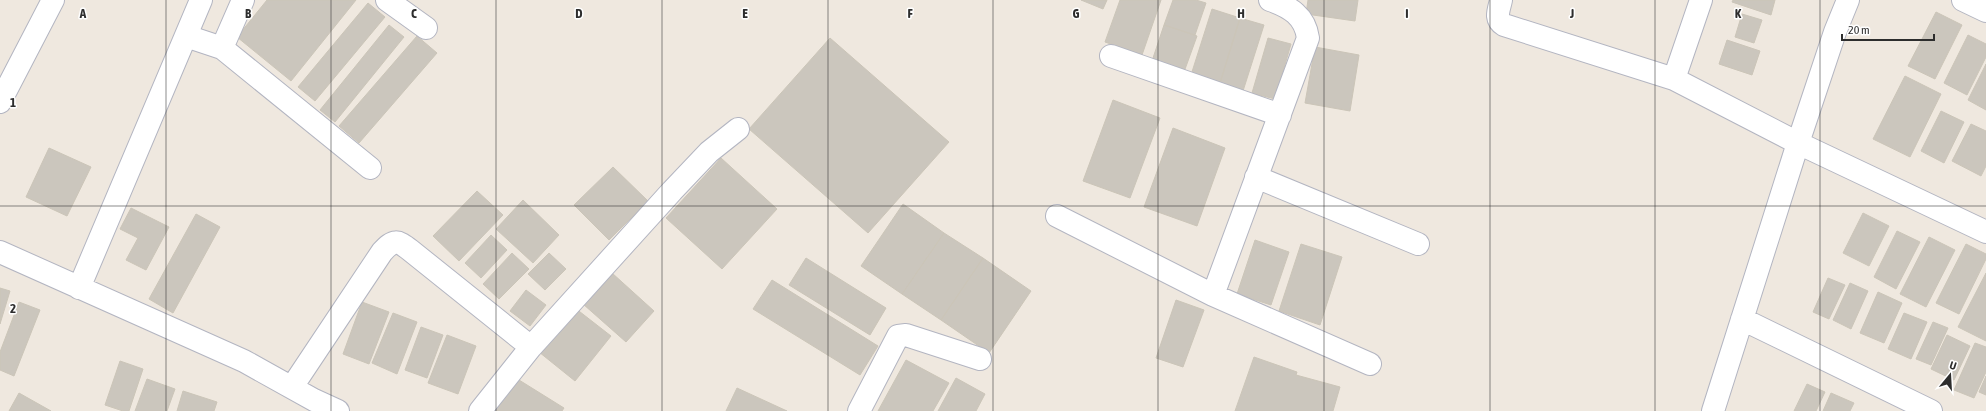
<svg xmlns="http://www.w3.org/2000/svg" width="1986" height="411" viewBox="0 0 1986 411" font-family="'Asap Condensed',sans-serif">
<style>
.building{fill:#cbc6bd;stroke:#cbc5b8}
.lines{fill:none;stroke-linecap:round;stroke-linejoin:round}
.minor-casing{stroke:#b3b5c1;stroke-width:24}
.minor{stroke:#fff;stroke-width:22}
.grid{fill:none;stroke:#2d2d2d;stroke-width:1;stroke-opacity:0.55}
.grid-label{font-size:13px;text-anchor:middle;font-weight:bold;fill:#2d2d2d;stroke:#fff;stroke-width:3;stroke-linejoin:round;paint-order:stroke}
</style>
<rect width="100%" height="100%" fill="#efe8df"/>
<path class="building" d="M267 0H356L291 81 237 37Z
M1081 0H1107L1103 9Z
M1120 0H1161L1142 55 1105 42Z
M1173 0H1196L1206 3 1195 35 1164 25Z
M1308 0H1358L1355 21 1306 14Z
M1733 0H1775L1771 15 1732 2Z
M368 3 385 17 315 101 298 87Z
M1212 9 1240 18 1220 83 1191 75Z
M1936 12 1962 25 1935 79 1908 66Z
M1742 14 1762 20 1754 43 1735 37Z
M1240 18 1264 25 1243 91 1220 83Z
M389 25 404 37 335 122 320 110Z
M1164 25 1197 36 1184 72 1152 61Z
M1968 35 1986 44V57L1967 95 1944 83Z
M417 36 437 53 359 143 339 126Z
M830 38 949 142 868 233 749 129Z
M1268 38 1291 44 1275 99 1252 93Z
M1727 40 1760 51 1752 75 1719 64Z
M1315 47 1359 55 1350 111 1305 103Z
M1986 64V110L1968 100Z
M1905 76 1941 94 1910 157 1873 139Z
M1113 100 1160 118 1130 198 1083 181Z
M1941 111 1964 122 1944 163 1921 151Z
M1971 124 1986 131V166L1981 176 1952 161Z
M1173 128 1225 148 1197 226 1144 207Z
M49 148 91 167 67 216 26 197Z
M721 158 777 209 722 269 666 218Z
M613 167 648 201 609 240 574 205Z
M477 191 503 215 459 261 433 236Z
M523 200 559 235 533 263 496 229Z
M903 204 944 233 902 294 861 266Z
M131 208 169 227 146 270 126 260 138 238 120 229Z
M1863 213 1889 226 1869 266 1843 253Z
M196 214 220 227 173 313 149 299Z
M1897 231 1920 242 1896 289 1874 277Z
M944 233 983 258 941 320 902 294Z
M491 235 507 250 481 278 465 263Z
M1929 237 1955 250 1926 307 1900 294Z
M1255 240 1289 252 1271 305 1237 294Z
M1301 244 1342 257 1320 325 1279 311Z
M1966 244 1986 254V259L1959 314 1936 303Z
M512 253 529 269 499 299 483 284Z
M549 253 566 269 545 290 528 274Z
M806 258 886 308 870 335 789 285Z
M983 258 1031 291 989 353 941 320Z
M612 273 654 311 626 342 583 304Z
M1986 273V341L1958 327Z
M1828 278 1845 285 1829 319 1813 312Z
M772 280 878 346 860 375 753 309Z
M1850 283 1868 291 1851 329 1833 320Z
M0 288 10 291 0 324Z
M526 290 546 305 530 326 510 311Z
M1878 292 1902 303 1884 343 1860 333Z
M1176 300 1204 310 1183 367 1156 358Z
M19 302 40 310 14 376 0 370V352Z
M362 302 389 312 369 364 343 354Z
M575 308 611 336 575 381 539 352Z
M393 313 417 322 397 374 372 363Z
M1904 313 1927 322 1911 359 1888 349Z
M1933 322 1948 328 1931 365 1916 359Z
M421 327 443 335 427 378 405 370Z
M447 335 476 346 458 394 428 383Z
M1947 335 1970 346 1954 380 1931 369Z
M1975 343 1986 347V372L1974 398 1954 390Z
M1254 357 1297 372 1296 375 1340 387 1333 411H1235Z
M906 360 949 383 933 411H878Z
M120 361 143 369 129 411H123L105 405Z
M511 375 564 408 562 411H488Z
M1986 376V395L1979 392Z
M956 378 985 394 976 411H938Z
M147 379 175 389 167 411H135Z
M1807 384 1825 392 1816 411H1794Z
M737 388 787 411H726Z
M183 391 217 402 214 411H177Z
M19 393 51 411H9Z
M1831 393 1854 403 1850 411H1823Z"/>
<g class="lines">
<defs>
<path id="minor" d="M387 0 426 28
M1501 0C1499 10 1494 19 1504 25L1674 79 1701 0
M1963 0 1986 11
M186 36 222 48 243 0
M222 48 370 168
M1111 56 1280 115
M1674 79 1798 143 1986 232
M0 102 53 0
M1256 177 1418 244
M1057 216 1213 295 1370 364
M0 252 244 361 314 400 338 411
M79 288 201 0
M1213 295 1308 38C1305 16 1290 7 1270 0
M1742 319 1931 411
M292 387 382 252C394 239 397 240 410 250L531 347
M480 411 531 347 672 191 709 152 738 129
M859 411 898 336 906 335 980 359
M1713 411 1798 143 1835 32 1848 0"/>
</defs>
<use href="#minor" class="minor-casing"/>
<use href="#minor" class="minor"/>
</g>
<path class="grid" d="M166 0V411M331 0V411M496 0V411M662 0V411M828 0V411M993 0V411M1158 0V411M1324 0V411M1490 0V411M1655 0V411M1820 0V411M0 206H1986"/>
<g class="grid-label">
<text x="83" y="18">A</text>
<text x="248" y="18">B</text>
<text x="414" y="18">C</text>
<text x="579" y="18">D</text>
<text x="745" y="18">E</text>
<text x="910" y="18">F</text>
<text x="1076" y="18">G</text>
<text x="1241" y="18">H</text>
<text x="1407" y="18">I</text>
<text x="1572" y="18">J</text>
<text x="1738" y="18">K</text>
<text x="13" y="107">1</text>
<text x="13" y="313">2</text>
</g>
<g transform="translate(1950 375) rotate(18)" stroke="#ffffff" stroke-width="3" paint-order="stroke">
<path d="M0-3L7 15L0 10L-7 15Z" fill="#2d2d2d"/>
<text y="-6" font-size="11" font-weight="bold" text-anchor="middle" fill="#2d2d2d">U</text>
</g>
<path d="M1842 34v6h92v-6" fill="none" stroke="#2d2d2d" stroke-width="2"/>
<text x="1848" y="34" font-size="12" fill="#2d2d2d" stroke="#ffffff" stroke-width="3" paint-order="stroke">20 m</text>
</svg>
